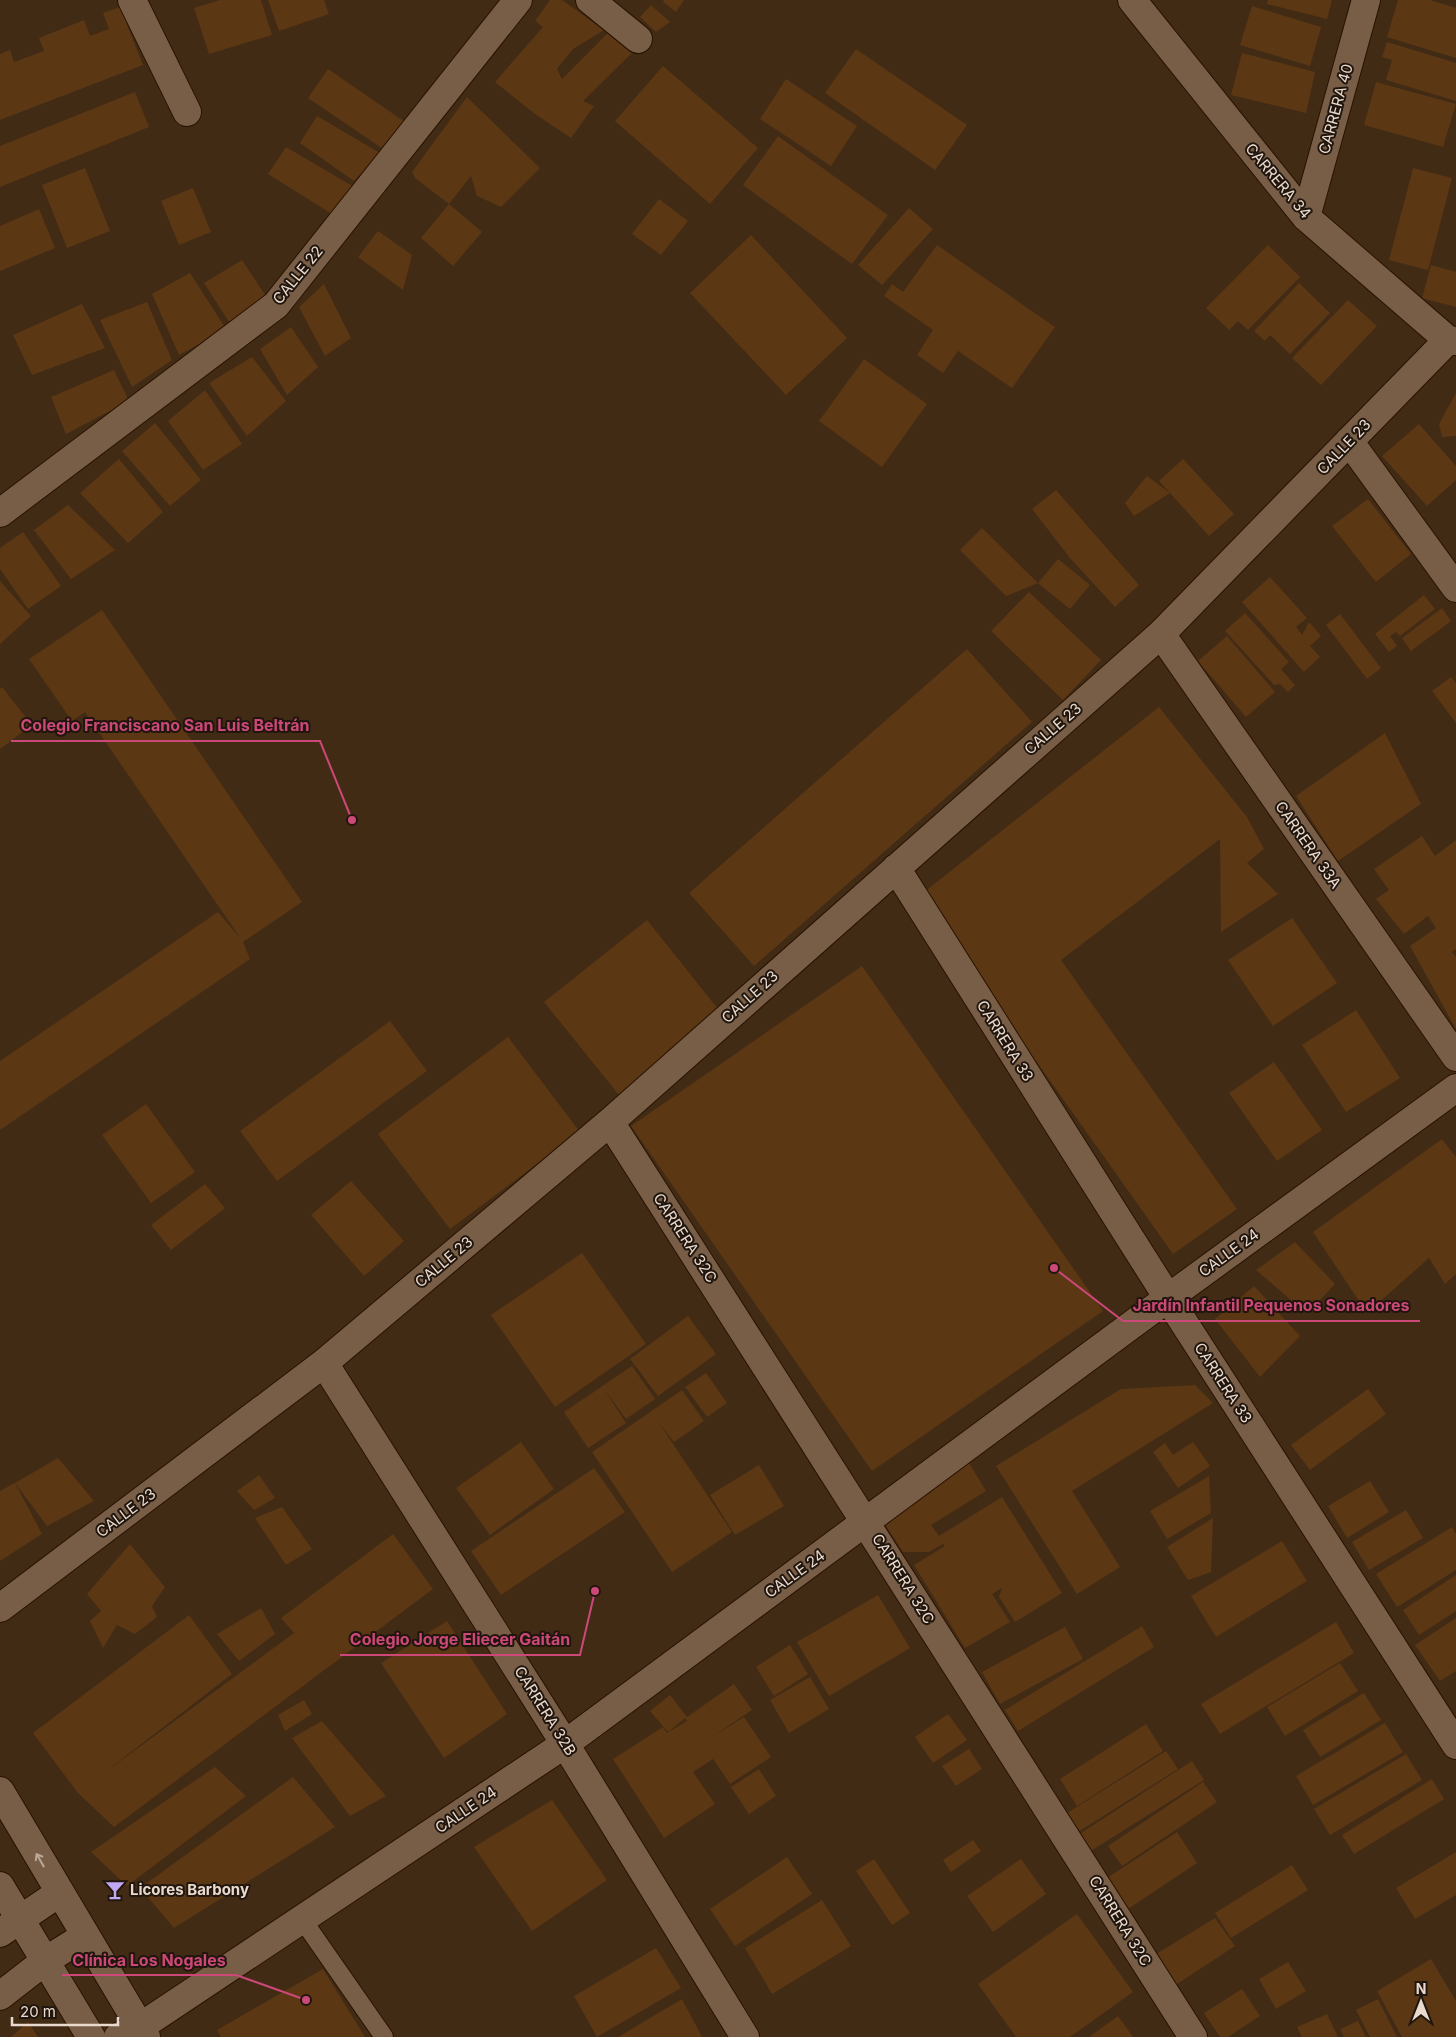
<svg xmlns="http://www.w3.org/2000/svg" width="1456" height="2037" viewBox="0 0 1456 2037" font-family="Inter,sans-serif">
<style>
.building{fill:#5b3714}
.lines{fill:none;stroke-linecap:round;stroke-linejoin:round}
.service-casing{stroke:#281200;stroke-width:20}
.minor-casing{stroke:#281200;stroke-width:30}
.secondary-casing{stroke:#281200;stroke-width:30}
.service{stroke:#785e47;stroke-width:18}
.minor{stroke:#785e47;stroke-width:28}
.secondary{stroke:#785e47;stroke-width:28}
.oneway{stroke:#bca898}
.labels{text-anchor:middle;stroke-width:4;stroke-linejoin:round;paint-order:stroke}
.street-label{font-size:15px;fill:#eadace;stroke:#21160d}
.poi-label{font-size:15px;font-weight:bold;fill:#eadace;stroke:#21160d;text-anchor:start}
.leader{fill:none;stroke:#cc4878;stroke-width:2}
.callout-dot{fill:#cc4878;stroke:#21160d;stroke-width:2}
.callout-label{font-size:16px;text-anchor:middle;font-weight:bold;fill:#cc4878;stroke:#21160d;stroke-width:4;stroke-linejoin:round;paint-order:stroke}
</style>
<rect width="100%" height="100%" fill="#422b15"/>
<path class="building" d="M220 0H261L272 35 209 54 194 8Z
M268 0H324L329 14 279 31Z
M550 0H562L604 30 573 49 557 69 562 79 611 30 633 52 583 101 594 106 571 138 535 114 495 82 543 27 535 21Z
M664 0H684L676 12 663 2Z
M1268 0H1332L1327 19 1267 4Z
M1398 0H1430L1456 8V58L1387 37Z
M651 5 670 22 656 32 640 17Z
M1252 6 1321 27 1310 66 1240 45Z
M120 7 143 65 0 120V54L10 50 14 62 44 51 39 38 84 20 90 36 109 29 103 13Z
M1387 42 1456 63V101L1386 80 1392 60 1382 57Z
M856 49 967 125 935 170 825 93Z
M1242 53 1315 72 1306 113 1231 95Z
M663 66 758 148 710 204 615 121Z
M328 69 408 124 389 153 308 98Z
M786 79 857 126 831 166 760 119Z
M1376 82 1456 104 1443 147 1364 125Z
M135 92 149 127 0 187V146Z
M467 97 540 168 501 207 477 196 471 176 449 204 415 178 412 172Z
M317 116 380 153 354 181 300 143Z
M778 136 888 215 852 264 743 185Z
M286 147 354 187 335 216 268 174Z
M85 168 110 231 67 248 42 185Z
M1413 168 1452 178 1428 270 1389 260Z
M193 188 211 232 179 245 161 201Z
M659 199 688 221 661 255 632 234Z
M449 204 482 232 453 266 421 238Z
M909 208 933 229 882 285 858 265Z
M39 209 55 248 0 271V226Z
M378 231 412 255 403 290 358 257Z
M751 235 847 338 786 395 690 293Z
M937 245 1055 327 1012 388 958 351 943 373 917 355 933 330 884 296 892 284 903 292Z
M1268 245 1300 277 1248 330 1238 321 1229 330 1206 308Z
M242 260 269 301 231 325 204 283Z
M1431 265 1456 272V307L1422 298Z
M190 273 226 329 179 355 152 294Z
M1299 283 1330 313 1290 354 1270 335 1265 341 1254 331Z
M324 284 351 338 325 356 299 307Z
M1348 300 1377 326 1321 385 1292 358Z
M147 302 172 360 132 387 100 320Z
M82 304 105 348 32 375 13 335Z
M291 327 318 367 287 395 260 349Z
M252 357 286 401 247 436 209 383Z
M864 359 927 404 882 467 819 421Z
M114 370 129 401 66 434 51 397Z
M205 390 242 444 203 470 168 421Z
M1456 393V436L1442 437 1439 424Z
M155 423 201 480 170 506 122 451Z
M1419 424 1456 466V480L1427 506 1382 456Z
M119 459 163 512 128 543 80 493Z
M1183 459 1234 514 1209 536 1170 493 1134 516 1125 503 1147 476 1170 493 1159 481Z
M1056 490 1139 585 1115 607 1070 558 1032 509Z
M1368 499 1411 554 1376 582 1332 526Z
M68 505 115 550 71 579 34 530Z
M982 528 1038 583 1006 596 960 550Z
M23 532 61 586 28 609 0 569V548Z
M1058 559 1090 585 1070 609 1038 583Z
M1270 577 1307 618 1296 627 1302 635 1309 622 1321 636 1310 646 1320 657 1304 672 1242 602Z
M0 581 31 616 0 644Z
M1029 592 1101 660 1063 700 991 631Z
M1424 595 1435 609 1400 636 1396 632 1390 636 1397 646 1389 652 1375 634Z
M1442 608 1451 621 1411 651 1402 638Z
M102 610 302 902 243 942 250 959 0 1130V1061L218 912 241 939 85 712 72 721 29 659Z
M1245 613 1289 662 1281 669 1295 685 1288 692 1280 684 1274 685 1225 631Z
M1340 614 1381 668 1367 679 1326 625Z
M1227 636 1275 692 1246 717 1198 661Z
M967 649 1032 722 754 966 689 893Z
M1451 677 1456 683V723L1432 691Z
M2 687 32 725 0 749V689Z
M1159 707 1247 817 1264 849 1247 863 1278 894 1221 932 1220 839 1061 960 1237 1209 1173 1254 919 896Z
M1385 733 1421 804 1338 861 1296 796Z
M1422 836 1435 856 1456 840V949L1452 952 1456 957V1029L1410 946 1436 928 1428 916 1404 934 1376 899 1389 890 1374 869Z
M1292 918 1337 983 1273 1026 1228 960Z
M647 920 722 1014 619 1095 544 1002Z
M862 966 1103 1311 872 1471 631 1126Z
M1356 1010 1400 1078 1346 1112 1302 1045Z
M390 1021 427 1071 277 1181 240 1131Z
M508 1037 580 1132 450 1229 378 1134Z
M1274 1062 1322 1130 1277 1161 1229 1093Z
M146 1104 195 1172 151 1203 102 1135Z
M1442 1139 1456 1157V1274L1445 1284 1429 1258 1367 1313 1313 1232Z
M351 1181 404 1241 364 1276 311 1215Z
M205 1184 225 1208 171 1250 151 1225Z
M1295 1242 1335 1284 1307 1314 1256 1270Z
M582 1253 646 1344 555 1407 491 1315Z
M1254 1286 1300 1336 1260 1377 1215 1319Z
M688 1316 716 1354 658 1396 630 1359Z
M632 1366 655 1399 626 1419 604 1389 626 1423 588 1448 564 1412Z
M706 1373 727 1403 707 1417 685 1387Z
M1195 1385 1213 1403 1072 1491 1120 1567 1077 1594 996 1466 1121 1389Z
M1368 1389 1386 1414 1310 1470 1291 1445Z
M682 1390 704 1421 674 1442 659 1423 732 1532 672 1572 592 1452Z
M521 1442 554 1489 490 1535 456 1488Z
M1193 1442 1210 1466 1178 1488 1153 1452 1165 1443 1173 1455Z
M58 1458 94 1501 47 1526 15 1483Z
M969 1463 986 1491 931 1525 939 1536 1002 1497 1062 1593 1015 1622 999 1597 1002 1588 992 1594 1010 1622 965 1648 914 1565 945 1546 943 1544 929 1552H903L881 1518Z
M759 1465 784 1506 735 1535 710 1495Z
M594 1468 625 1512 501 1595 471 1551Z
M259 1475 275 1498 254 1510 237 1491Z
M1209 1476 1211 1513 1167 1539 1150 1511Z
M1370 1481 1389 1512 1347 1538 1328 1506Z
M15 1483 42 1534 0 1561V1491Z
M282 1507 312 1549 286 1565 255 1518Z
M1406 1510 1423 1538 1369 1570 1352 1542Z
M1213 1518 1211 1572 1188 1580 1167 1547Z
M1452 1527 1456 1534V1570L1397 1607 1376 1574Z
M393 1534 433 1589 114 1827 78 1793 33 1733 189 1615 232 1674 104 1773 294 1633 281 1618Z
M1282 1541 1307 1581 1216 1637 1191 1596Z
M130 1544 165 1587 152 1606 157 1617 135 1634 117 1625 103 1648 90 1621 101 1611 87 1594Z
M1456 1575V1611L1419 1635 1403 1610Z
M878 1595 910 1648 829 1696 797 1642Z
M261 1608 275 1634 239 1661 217 1634Z
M1456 1618V1671L1440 1681 1415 1645Z
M447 1621 507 1714 444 1758 381 1663Z
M1336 1622 1354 1653 1220 1734 1201 1704Z
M1142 1626 1154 1647 1018 1731 1005 1710Z
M1065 1627 1083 1659 1000 1704 982 1672Z
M790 1645 808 1674 774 1696 756 1667Z
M1340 1663 1358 1691 1285 1736 1267 1707Z
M810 1677 829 1709 789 1733 770 1700Z
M734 1684 752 1710 713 1736 744 1717 771 1757 730 1784 713 1759 693 1772 715 1804 664 1838 613 1759 663 1727 667 1733 687 1721 685 1718 668 1732 650 1711 670 1695 687 1717Z
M1364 1693 1381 1720 1320 1757 1303 1730Z
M304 1700 312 1714 285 1731 278 1715Z
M948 1714 967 1740 933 1763 915 1737Z
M322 1721 386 1796 350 1816 292 1738Z
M1385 1723 1403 1752 1313 1805 1296 1776Z
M1146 1724 1163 1751 1077 1806 1060 1779Z
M969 1749 982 1769 956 1786 942 1766Z
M1166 1751 1178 1769 1078 1832 1067 1813Z
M1406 1754 1422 1780 1330 1835 1314 1809Z
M1192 1761 1204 1780 1089 1852 1078 1835Z
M215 1767 246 1796 127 1886 91 1852Z
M759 1769 776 1796 749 1814 731 1787Z
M293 1777 335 1827 174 1928 140 1888Z
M1432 1779 1444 1799 1354 1854 1342 1835Z
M1203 1782 1217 1802 1122 1866 1108 1846Z
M552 1800 607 1880 532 1931 474 1847Z
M1177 1832 1197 1863 1128 1909 1107 1878Z
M973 1840 981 1851 951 1872 943 1860Z
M1456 1852V1895L1415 1919 1396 1888Z
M787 1857 812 1894 735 1946 710 1909Z
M874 1859 910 1913 892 1925 856 1871Z
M1021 1859 1046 1894 993 1932 967 1896Z
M1292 1865 1308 1890 1231 1938 1215 1913Z
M822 1900 851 1946 772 1994 745 1948Z
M1077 1914 1133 1992 1070 2037H1016L978 1984Z
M1215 1918 1235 1946 1174 1986 1153 1956Z
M656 1948 681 1988 597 2037 574 1996Z
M1431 1959 1456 2001V2037H1402L1377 1991Z
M1288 1962 1306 1991 1276 2009 1259 1979Z
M323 1969 365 2037H221L217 2030Z
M1242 1989 1260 2016 1228 2037H1220L1204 2013Z
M682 1999 702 2037H618Z
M1378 1999 1397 2037H1370L1356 2010Z
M1327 2014 1338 2037H1302L1297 2027Z
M1118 2016 1133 2037H1089Z
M1358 2021 1366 2037H1344L1340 2029Z
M28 2022 38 2037H11Z"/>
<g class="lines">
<defs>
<path id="service" d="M302 1919 384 2037"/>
<path id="minor" d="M132 0 187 112
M590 0 638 39
M1132 0 1306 217 1448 340 1456 341
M1306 217 1366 0
M1349 441 1456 588
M0 513 276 305 518 0
M1161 634 1456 1057
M896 868 1168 1298 1456 1745
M610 1122 1193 2037
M324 1363 565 1744 745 2037
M0 1608 324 1363 610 1122 1161 634 1448 340
M118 2037 140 2027 565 1744 1168 1298 1456 1088"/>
<path id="secondary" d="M0 1791 146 2037
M0 1886 91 2037
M0 1933 59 1893
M0 1996 45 1961 85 1936"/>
</defs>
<use href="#service" class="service-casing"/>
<use href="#minor" class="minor-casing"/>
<use href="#secondary" class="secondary-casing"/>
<use href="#service" class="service"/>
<use href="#minor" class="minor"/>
<use href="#secondary" class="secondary"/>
</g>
<defs><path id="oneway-shaft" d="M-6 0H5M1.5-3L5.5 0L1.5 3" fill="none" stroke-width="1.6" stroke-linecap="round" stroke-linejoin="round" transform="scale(1.25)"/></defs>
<use class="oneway" href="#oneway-shaft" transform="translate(40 1860) rotate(-120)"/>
<defs>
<symbol id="bar-bare" viewBox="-9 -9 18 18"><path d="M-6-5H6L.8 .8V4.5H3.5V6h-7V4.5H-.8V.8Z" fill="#c1a8f3" stroke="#21160d" stroke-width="2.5" paint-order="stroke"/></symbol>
</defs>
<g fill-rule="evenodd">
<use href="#bar-bare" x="101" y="1876" width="28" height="28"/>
</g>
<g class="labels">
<g class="street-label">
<text transform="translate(1336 109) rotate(-75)" y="5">CARRERA 40</text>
<text transform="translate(1278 181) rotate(50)" y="5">CARRERA 34</text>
<text transform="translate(298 275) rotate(-51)" y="5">CALLE 22</text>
<text transform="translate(1344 447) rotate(-46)" y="5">CALLE 23</text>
<text transform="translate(1053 729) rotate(-41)" y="5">CALLE 23</text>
<text transform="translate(1308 845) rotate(55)" y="5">CARRERA 33A</text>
<text transform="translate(750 997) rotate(-42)" y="5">CALLE 23</text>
<text transform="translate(1005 1041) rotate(58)" y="5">CARRERA 33</text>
<text transform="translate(685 1238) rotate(57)" y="5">CARRERA 32C</text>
<text transform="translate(1229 1253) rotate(-36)" y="5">CALLE 24</text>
<text transform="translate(444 1262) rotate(-40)" y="5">CALLE 23</text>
<text transform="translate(1223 1383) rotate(57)" y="5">CARRERA 33</text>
<text transform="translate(126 1513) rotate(-37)" y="5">CALLE 23</text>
<text transform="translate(795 1574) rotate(-36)" y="5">CALLE 24</text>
<text transform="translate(903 1579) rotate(58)" y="5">CARRERA 32C</text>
<text transform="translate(545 1711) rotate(58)" y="5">CARRERA 32B</text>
<text transform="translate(466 1810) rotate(-34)" y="5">CALLE 24</text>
<text transform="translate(1120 1921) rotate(58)" y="5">CARRERA 32C</text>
</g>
<g class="poi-label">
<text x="130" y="1895">Licores Barbony</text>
</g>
</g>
<path class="leader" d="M352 820L320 741H11M1054 1268L1123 1321H1420M595 1591L580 1655H340M306 2000L236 1975H62"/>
<g class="callout-dot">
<circle cx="352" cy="820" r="5"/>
<circle cx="1054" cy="1268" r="5"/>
<circle cx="595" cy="1591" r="5"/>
<circle cx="306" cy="2000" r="5"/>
</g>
<g class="callout-label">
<text x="165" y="731">Colegio Franciscano San Luis Beltrán</text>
<text x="1271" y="1311">Jardín Infantil Pequenos Sonadores</text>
<text x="460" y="1645">Colegio Jorge Eliecer Gaitán</text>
<text x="149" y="1966">Clínica Los Nogales</text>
</g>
<g transform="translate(1421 2002)" stroke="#21160d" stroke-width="4" paint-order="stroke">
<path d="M0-4L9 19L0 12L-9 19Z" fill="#eadace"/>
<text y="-8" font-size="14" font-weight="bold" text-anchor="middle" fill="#eadace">N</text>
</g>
<path d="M12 2017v8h106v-8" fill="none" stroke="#eadace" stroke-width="2.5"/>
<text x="20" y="2017" font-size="15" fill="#eadace" stroke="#21160d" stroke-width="4" paint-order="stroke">20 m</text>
</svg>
